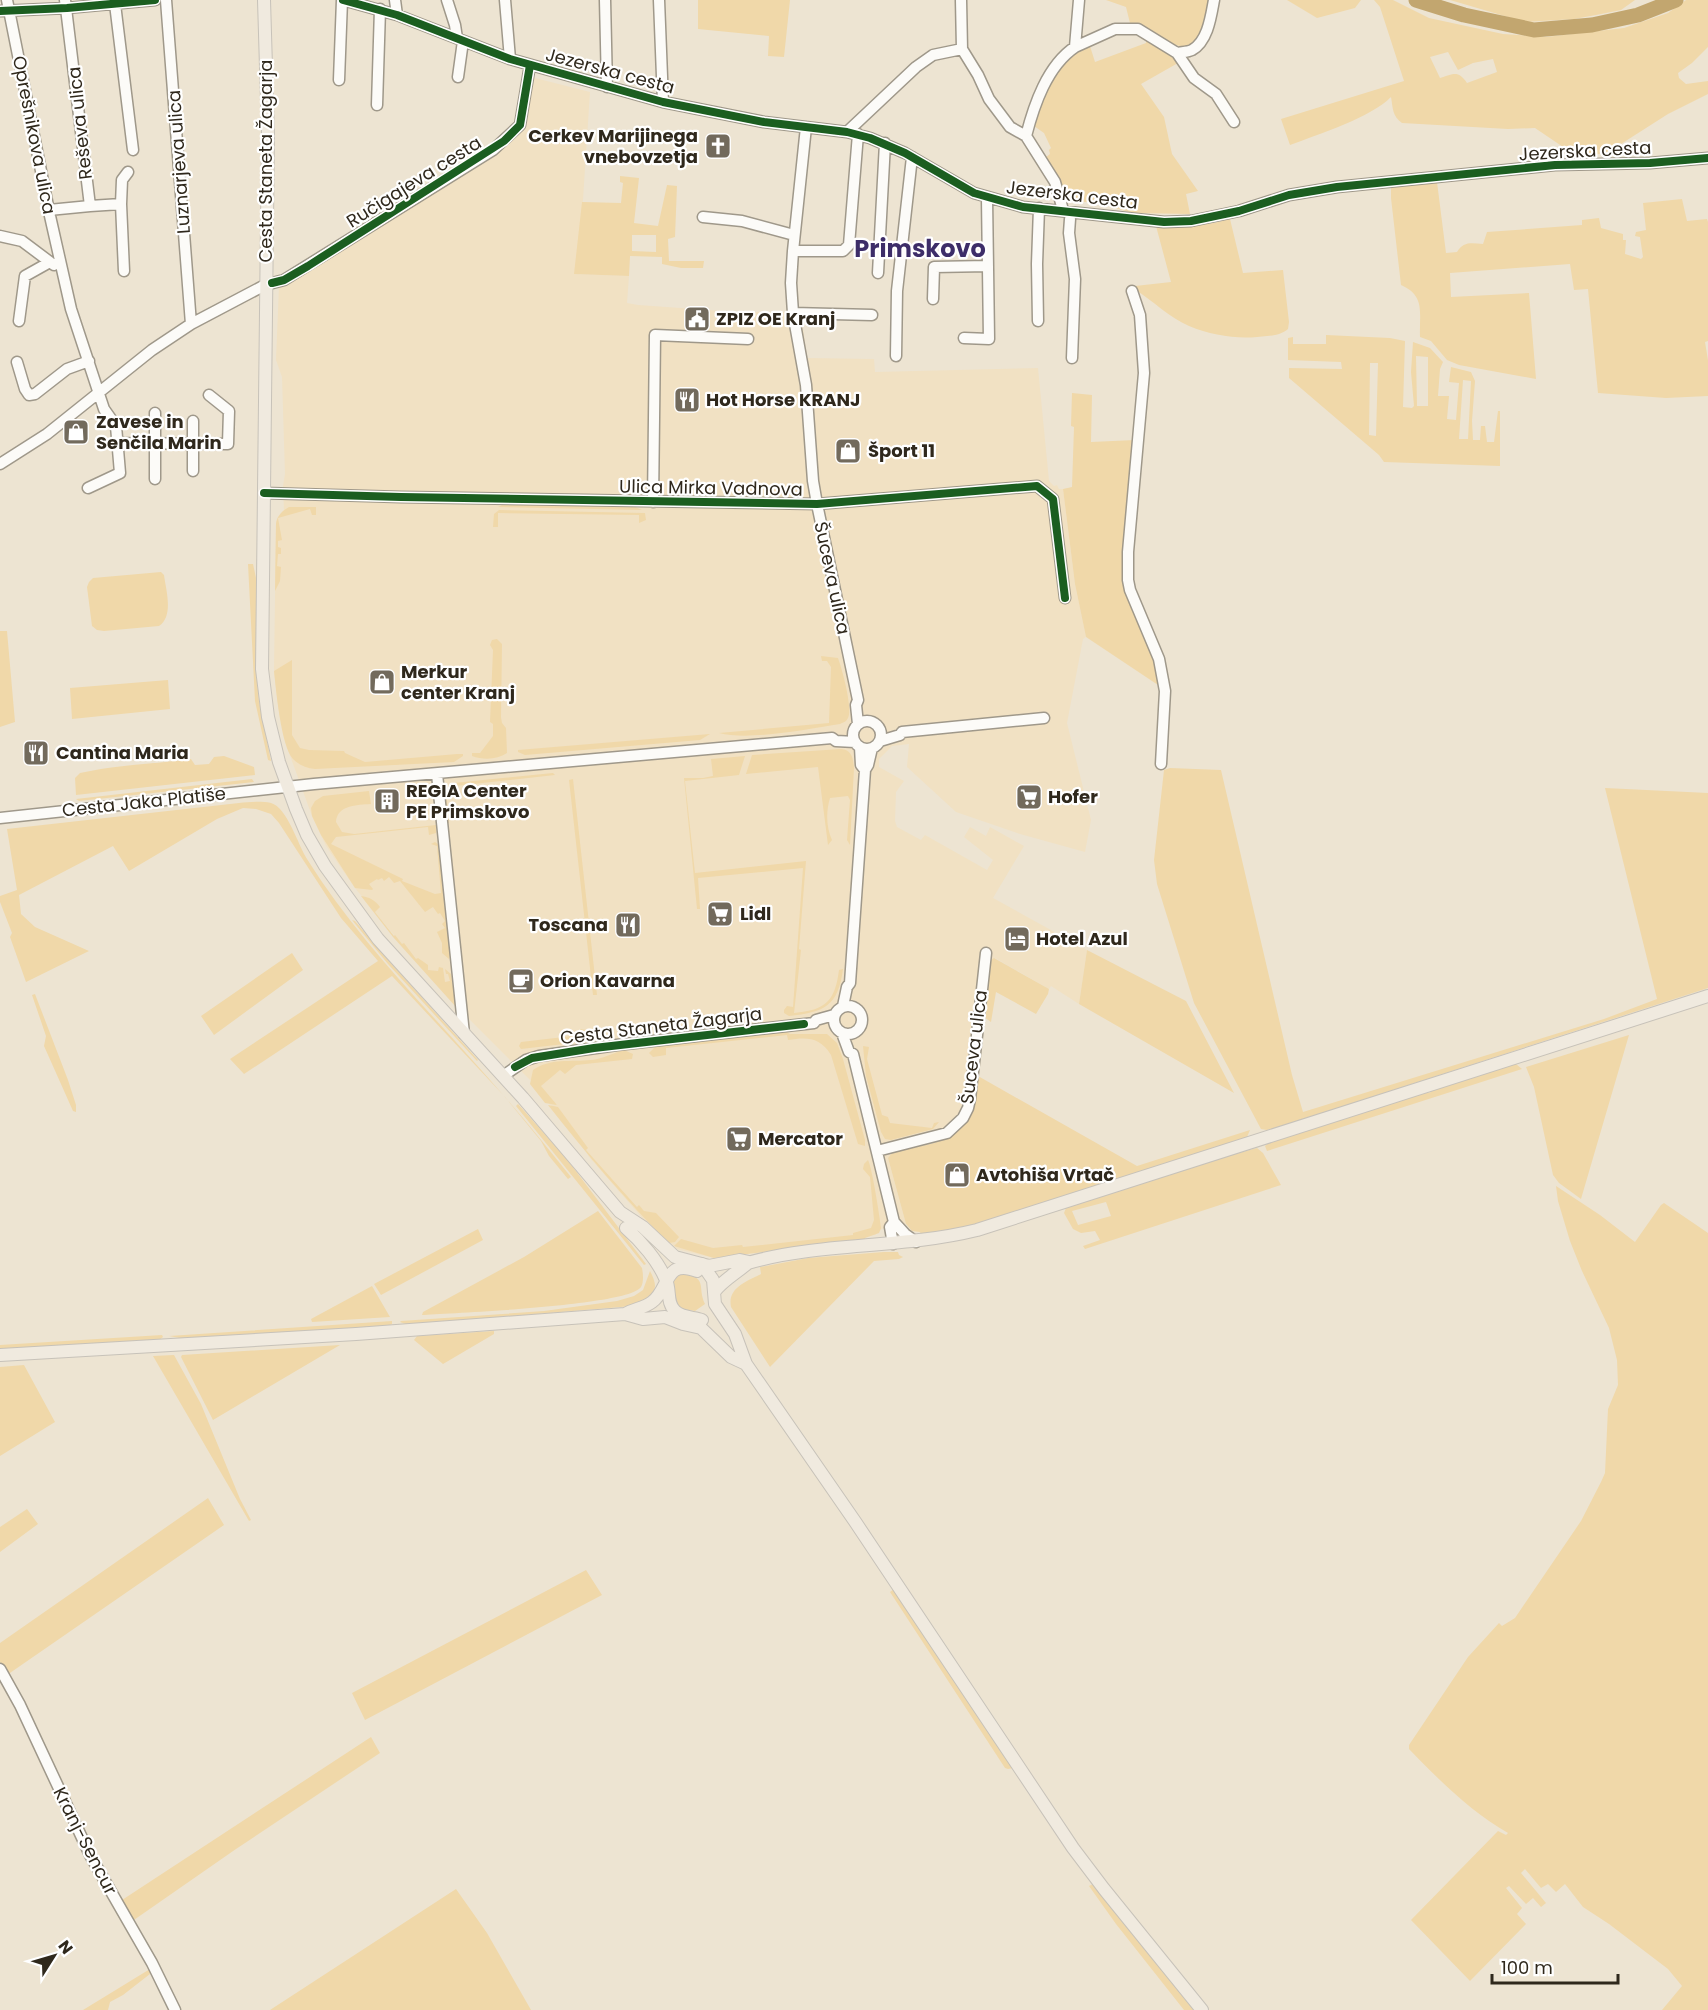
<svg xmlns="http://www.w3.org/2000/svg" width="1708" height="2010" viewBox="0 0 1708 2010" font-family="Poppins,sans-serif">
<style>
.built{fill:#f1e1c3}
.green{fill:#f0d8a9;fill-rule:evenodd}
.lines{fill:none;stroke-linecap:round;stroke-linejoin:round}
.river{stroke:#c2a66f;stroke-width:15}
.minor-casing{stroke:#9f988a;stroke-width:13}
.major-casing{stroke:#c7c2b9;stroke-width:14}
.minor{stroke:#fcfbf8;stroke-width:10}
.major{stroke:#f0eadf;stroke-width:12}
.cycleway-casing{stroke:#fff;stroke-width:11}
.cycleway{stroke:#1b5e20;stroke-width:8}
.labels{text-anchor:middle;stroke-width:4.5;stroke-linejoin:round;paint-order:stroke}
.street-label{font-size:18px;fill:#2f281c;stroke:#fff}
.poi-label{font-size:18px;font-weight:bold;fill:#2f281c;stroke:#fff;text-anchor:start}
.district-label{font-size:24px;font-weight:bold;fill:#3d2d68;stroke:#fff}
</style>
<rect width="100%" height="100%" fill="#ede4d2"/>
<path class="built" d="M531 77 590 92 583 199 575 274 629 276 627 303 638 305 736 312H801L807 358 874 359 875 372 1038 368 1049 481 1054 486 1057 485 1059 489H1063L1075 584 1086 637 1083 639 1067 723 1091 820 1085 852 1020 834 956 812 907 767 909 744 892 746 879 759V767L904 781 896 792 895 821 897 827 921 840 925 835 987 870 993 860 964 837 970 827 986 836 990 827 1024 846 993 898 1087 950 1079 1004 1051 986 1049 989 995 958 988 982 979 1064 971 1114 962 1128 951 1136 888 1158 906 1224 882 1229 875 1235 714 1258 677 1249 644 1220 590 1158 572 1132 532 1082 470 1020 403 946 355 888 326 846 312 816 288 750 279 712 274 671 276 524 277 518 284 510 283 486 285 474 282 377 276 360 279 286 517 134Z"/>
<path class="green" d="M698 0H790L784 57 768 56 769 36 698 29Z
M1106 0H1210C1208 9 1208 20 1205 28 1186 72 1156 24 1130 23L1126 7Z
M1287 0H1361L1355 8 1317 18Z
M1374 0H1393L1429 18 1503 34 1546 37 1624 28 1668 13 1686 0H1708V47L1692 63 1678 73 1679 78 1686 84 1708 81V94L1668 114 1610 151 1595 155 1569 151 1535 128 1508 129 1402 123C1392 116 1393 108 1391 97 1370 118 1319 134 1290 145L1281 119 1404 81 1380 7ZM1448 52 1458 70 1473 63 1493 59 1497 72 1467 83C1458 70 1454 74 1440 78L1430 57Z
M1450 0H1635L1621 10 1596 15 1574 19 1525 22Z
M1146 40 1160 45 1178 63 1141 84 1164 117 1172 154 1198 191 1186 194 1190 214 1132 213 1112 207 1110 203 1063 201 1045 158 1050 154 1049 150 1051 148 1044 133 1031 124 1058 65 1089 43 1095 62 1146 43Z
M620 176 639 178 634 223 658 226 667 185 677 186 675 237 668 239 669 261H704L703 268H681L662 264V257L630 256 629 276 574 274 582 202 621 203 623 183 620 182ZM632 235H656V252L632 251Z
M1437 182 1446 253 1457 252C1463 241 1472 243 1483 244L1487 232 1582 225V220L1599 218 1601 228 1623 234V240H1626L1625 254 1641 259 1643 257 1640 237 1635 236 1636 232 1646 230 1643 203 1682 199 1687 221 1707 219 1708 222V341L1705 342 1708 360V396L1666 398 1598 393 1588 289 1574 290 1570 264 1450 273 1451 297 1529 293 1536 379 1459 365 1447 360 1431 341 1420 337C1419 313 1426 296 1401 285L1391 198V187Z
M1230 219 1243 273 1283 270 1289 322 1288 329C1280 336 1268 336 1257 337 1235 339 1211 335 1189 326 1170 318 1153 301 1136 290L1135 286 1171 282 1156 226C1182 228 1205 226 1230 219Z
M1326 335 1390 338 1405 341 1403 407 1412 408 1414 406 1411 372 1413 342 1430 348 1443 362 1440 369 1438 396H1449L1447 419 1456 420 1459 383 1449 382 1451 367 1471 372 1475 381 1472 421 1473 440H1480L1481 426H1485L1487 442H1494L1498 411H1500V466L1384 462 1379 455 1289 378V368L1342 369 1341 362 1288 360V338L1293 337V344H1326ZM1416 356 1428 357V406H1417ZM1370 363H1378L1376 436 1369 435ZM1463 380 1471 381 1468 439H1459Z
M1072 393 1092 395 1091 442 1135 440 1125 555 1161 687 1086 637 1075 584 1063 489 1072 487 1074 427 1071 426Z
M504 504 633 506 642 510 498 507Z
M289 507H316V515H312L310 509 278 518 282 540 278 541V547L281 548V554H278L277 566 281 567 280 581 275 591 276 524C277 516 282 511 289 507Z
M499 510 645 513 646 520 639 523V515L498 513V527H493L494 514Z
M248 564H253L256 578V669L259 701 271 761 268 760 255 701Z
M161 572 164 575C166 590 174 616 159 626L104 631 97 630 92 626 87 587 89 582 93 578Z
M0 631H7L15 722 0 727Z
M497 639 502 644 501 717 502 723 506 728 507 753C497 760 483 760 472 756V753H480L493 736V724L490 722 493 650 490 645 492 640Z
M821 656 838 658C842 669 853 708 848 718 846 722 844 722 840 724 808 729 749 741 719 733L829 723 831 667 827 661H822Z
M292 660V735L300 748 309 750 344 751 345 753 365 762 457 754H463V756L454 762 315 769C306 768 299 765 293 759 281 746 276 690 274 671Z
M168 680 170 709 72 719 70 688Z
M710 734 700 740 525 755 518 752V750Z
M841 749C852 750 853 758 854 768L850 845 847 840 850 800 848 796 830 798C826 811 826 827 832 840L828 845 818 767 746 774 752 755Z
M224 756 254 767 255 775 76 795 75 778 80 773C116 765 154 764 191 759L195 765 209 764 214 757Z
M745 756 739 775 685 781 695 873 806 861 799 949 801 950 794 1013C826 1010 835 1001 839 970L843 969C838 1007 824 1012 789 1016L784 1013V1010L787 1006 793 1007 803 868 698 878 700 909H697L684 778H703L713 776 711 759Z
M1170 768 1221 770 1292 1075 1303 1112 1604 1019 1657 999 1605 788 1708 793V988L1288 1124 1267 1130 1261 1129 1194 1003 1157 884 1154 860 1164 770Z
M553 773 555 775 446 787 449 823H446L443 789 454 783Z
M252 779 254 782 236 784 79 801 76 799Z
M573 779 597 995H593L569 780Z
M369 791 371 804C357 805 337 805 336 822L342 832 354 834 436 825V833L429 835 428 827 336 837 331 844 403 879 402 881 435 894 441 893 437 846 431 844 435 842 438 844 450 954 449 959 442 953V943L437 932 445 928 442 924 445 921 440 913 438 914 433 907 425 912 400 881 394 883 389 877 384 881 382 878 378 880 377 879 369 884 373 889 372 890 355 888 321 835 312 816 311 808 315 801 323 796Z
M239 803C249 802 261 801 271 803 287 807 298 845 307 859 362 947 437 1018 504 1096 527 1122 549 1150 571 1177L568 1179 549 1156 541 1141 505 1097 392 976 244 1074 230 1059 378 961 341 918 279 823 271 814 256 809 243 808 217 819 129 871 113 846 19 895 21 914 35 927 89 951 26 982 10 937 12 933 0 902V896L17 890 7 829Z
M361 896C369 897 375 900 380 907L375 912 394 936 395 935 402 944 404 943 416 959 418 958 428 965V970L438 971 439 967 443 968 445 982 450 981 448 974H446L445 969 451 974 456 1007 393 937Z
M352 920 355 921 390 962 478 1060 477 1061 388 964Z
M1087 950 1186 1001 1234 1093 1079 1004Z
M292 953 303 970 214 1035 201 1016Z
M994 958 1049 989 1048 994 1036 1014 996 992 991 1022 984 1017 991 960Z
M35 994 68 1080 76 1105V1112L73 1111 44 1046 46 1036 32 995Z
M580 1029 586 1030 587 1037 582 1042 521 1049 519 1046 521 1042 581 1035Z
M787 1032 790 1034H827L837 1043 843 1059 865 1140V1146L858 1144 831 1055C820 1037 807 1037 788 1040L787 1035 666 1048V1055L653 1057 649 1053 655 1047Z
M1629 1035 1581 1199 1559 1183 1553 1175 1534 1087 1526 1067Z
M863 1046 869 1047 867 1059 882 1115 888 1117 890 1123 932 1128 934 1123 939 1122 933 1129 891 1140 885 1139 881 1132 866 1076Z
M624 1050 633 1054 632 1059 576 1065 565 1074 560 1070 541 1086 557 1105 545 1103 530 1084 533 1070C550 1058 571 1062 591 1060 602 1059 613 1053 624 1050Z
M1516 1064 1522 1069 1267 1151 1265 1146 1269 1142 1425 1092 1428 1093 1431 1092V1090L1508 1065Z
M978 1076 1137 1166 1250 1130 1247 1137 1219 1147 1013 1214 956 1230 921 1234 920 1232 912 1231 906 1224 888 1158 893 1152C920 1146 959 1143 971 1114 976 1103 976 1088 978 1076Z
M518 1104 566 1158 646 1264 644 1265 516 1106Z
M548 1105 558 1107 588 1148 586 1150 637 1207 639 1205 644 1211 656 1213 679 1237 675 1242 669 1243C625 1200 586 1153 548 1105Z
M1257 1148 1263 1153 1281 1185 1085 1249 1083 1246 1100 1240 1095 1231 1081 1233 1073 1229 1064 1213 1066 1208 1217 1159ZM1106 1202 1111 1216 1078 1225 1072 1211Z
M868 1160C872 1167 880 1218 881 1228L879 1233 865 1238V1240L714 1258 674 1246 681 1239 713 1248 742 1245 743 1247 853 1235V1233L871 1228 874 1220 870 1177 863 1169 864 1164Z
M1556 1186 1600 1215 1635 1242 1661 1205 1664 1203 1708 1233V2010H1662L1682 1986 1668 1969 1609 1924 1583 1907 1565 1884 1556 1892 1548 1884 1541 1888 1525 1869 1521 1873 1546 1903 1541 1907 1533 1898 1526 1904 1509 1886 1506 1888 1522 1908 1517 1914 1526 1924 1470 1981 1411 1920 1498 1831 1506 1835 1508 1833C1471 1812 1438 1779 1409 1749V1745L1468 1657 1499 1623 1502 1626 1515 1618 1581 1521 1601 1482 1605 1473 1608 1409 1618 1385 1617 1360 1609 1328 1582 1271 1570 1241 1558 1201Z
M598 1211 642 1268C643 1273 644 1282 641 1287 629 1306 452 1313 422 1315L423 1312 524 1257Z
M478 1229 483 1240 381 1295 374 1284Z
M884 1252H898L899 1255 903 1257 899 1259 874 1261 770 1367 731 1307C727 1288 747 1281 761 1274L760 1267 808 1258Z
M650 1271C662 1293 651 1297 632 1306L408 1325 400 1322 401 1321 544 1311 617 1301 634 1296 643 1290Z
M686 1272C708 1281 697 1287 705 1304L695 1311 682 1309C672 1301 677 1291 671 1280L676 1275Z
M372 1286 390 1317 312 1322 311 1319Z
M392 1321V1324L387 1326 180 1338 169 1336Z
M494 1331V1334L443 1364 414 1340 417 1336Z
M162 1335 163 1337 159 1340 0 1350V1345Z
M340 1345 213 1420 181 1357 182 1355Z
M174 1355 201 1404 240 1499 251 1520 249 1521 153 1356Z
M24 1365 55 1422 0 1456V1367Z
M208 1498 224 1525 7 1675 0 1662V1643Z
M27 1509 38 1524 0 1552V1527Z
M586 1570 602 1595 365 1720 352 1693Z
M894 1589 1013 1768 1008 1769 1005 1768 890 1592Z
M371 1737 380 1753 236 1849 131 1922 119 1902Z
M1093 1884 1194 2010H1184L1116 1924 1089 1886Z
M456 1889 487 1933 531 2010H270Z
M150 1969V1974L123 1995 110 2002 108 2010H83Z"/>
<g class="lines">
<path class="river" d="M1416 0 1464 15 1534 30 1592 25 1638 15 1676 0"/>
<defs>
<path id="minor" d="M7 0 50 216 71 309 104 409 116 426 120 473 88 488
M166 0 191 324
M343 0 397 15 510 59 663 102 764 122 847 132 870 138 905 153 974 193 1023 207 1164 222 1191 221 1239 211 1289 195 1337 187 1555 165 1650 163 1708 158
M395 0 397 15
M447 0 455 25 457 38
M505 0 510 59
M605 0 607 87
M659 0 663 102
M961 0 962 49 978 75 989 99 1010 127 1026 136 1055 182 1063 210
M115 4 133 150
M0 11 67 8 155 0
M1075 47 1115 29H1138L1177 53C1182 52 1188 52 1192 50 1208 41 1211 16 1214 0
M1177 53 1194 78 1216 94 1234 122
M458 77 463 41
M339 80 342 0
M377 105 380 9
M806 127 793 251 791 283 793 313 806 385 813 481 817 504 858 700 856 705 858 724
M847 132 916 67 933 55 962 49
M1026 136C1034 105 1047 66 1075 47L1079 0
M90 206 121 204
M49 210 90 206 65 0
M703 217 742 221 794 235
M1070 219 1069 233 1075 279 1072 358
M0 236 22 241 54 265
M793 251H843L849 245 858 134
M124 271 121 204 122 180 128 172
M878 273 885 143
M1132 291 1140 315 1144 373 1128 552V580L1130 590 1159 659 1165 691 1161 764
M933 299 934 267 988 266
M793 313 872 315
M19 321 25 276 50 262
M1038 321 1037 264 1039 208
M964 338 989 339 987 198
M896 356 897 291 912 157
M17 362 25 389 29 395 35 394 67 369 89 361
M193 421V471
M119 443 228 444 229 411 209 395
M0 464 47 434 152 350 191 324 265 285 284 280 493 150 520 125 530 65
M155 479V413
M264 493 401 497 817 504 1037 486 1053 499 1065 598
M653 502 655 335 748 339
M853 735a14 14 0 1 1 28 0a14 14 0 1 1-28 0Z
M880 741 900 735 902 732 1044 718
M860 747 861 765 865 770
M437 774 464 1034
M0 818 314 784 832 738 836 741 855 742
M834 1020a14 14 0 1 1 28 0a14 14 0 1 1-28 0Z
M843 1006 847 987 850 983 865 770 868 765 872 748
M842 1033 849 1052 853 1054 894 1222 905 1234 916 1242
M503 1076 526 1060 539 1056 617 1045 814 1023 816 1020 834 1015
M877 1151 947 1133 963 1118 968 1108 970 1099 986 953
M893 1244 890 1227 894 1222
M0 1669 20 1705 90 1855 152 1963 175 2010"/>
<path id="major" d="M264 0 268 134 262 669 268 717 279 762 296 809 307 835 325 866 378 939 523 1098 620 1212 643 1227 675 1257 709 1266 740 1260 749 1262
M626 1228C641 1241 658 1261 666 1280 671 1291 666 1302 675 1311 682 1318 694 1317 702 1320
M702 1264 713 1280 715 1304 735 1334 746 1364 856 1523 1073 1848 1104 1889 1202 2010
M744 1264C818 1242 900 1249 977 1230L1708 996
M714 1292C724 1279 737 1273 749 1262
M625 1314C634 1309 644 1308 652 1302 670 1289 664 1258 697 1271
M0 1355 356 1334 625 1314 643 1319 665 1317 683 1324 701 1328 731 1357 746 1364"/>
</defs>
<use href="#minor" class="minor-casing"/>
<use href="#major" class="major-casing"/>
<use href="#minor" class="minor"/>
<use href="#major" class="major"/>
<defs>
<path id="cycleway" d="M343 0 397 15 510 59 663 102 764 122 847 132 870 138 905 153 974 193 1023 207 1164 222 1191 221 1239 211 1289 195 1337 187 1555 165 1650 163 1708 158
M0 11 67 8 155 0
M272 283 284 280 308 266 504 141 520 125 530 65
M264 493 401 497 817 504 1037 486 1053 499 1065 598
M515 1067 532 1058 594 1048 804 1024"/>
</defs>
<use href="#cycleway" class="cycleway-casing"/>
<use href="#cycleway" class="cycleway"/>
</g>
<defs>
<symbol id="church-square" viewBox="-11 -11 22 22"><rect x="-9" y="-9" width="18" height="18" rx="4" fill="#726a5c" stroke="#fff"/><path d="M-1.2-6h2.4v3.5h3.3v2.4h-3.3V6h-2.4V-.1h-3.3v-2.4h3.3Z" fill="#fff"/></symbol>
<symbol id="civic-square" viewBox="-11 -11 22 22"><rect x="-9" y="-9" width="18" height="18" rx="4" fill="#726a5c" stroke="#fff"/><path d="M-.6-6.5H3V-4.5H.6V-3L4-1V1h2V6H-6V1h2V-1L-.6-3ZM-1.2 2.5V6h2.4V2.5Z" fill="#fff"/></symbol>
<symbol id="restaurant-square" viewBox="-11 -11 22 22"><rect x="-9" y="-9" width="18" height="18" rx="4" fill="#726a5c" stroke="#fff"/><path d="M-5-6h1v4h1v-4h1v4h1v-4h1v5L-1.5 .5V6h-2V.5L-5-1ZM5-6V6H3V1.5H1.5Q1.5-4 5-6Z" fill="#fff"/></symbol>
<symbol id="shop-square" viewBox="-11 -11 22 22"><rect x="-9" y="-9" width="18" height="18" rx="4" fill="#726a5c" stroke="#fff"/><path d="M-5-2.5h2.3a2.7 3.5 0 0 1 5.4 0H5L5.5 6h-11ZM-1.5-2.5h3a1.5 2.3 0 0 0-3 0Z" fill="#fff"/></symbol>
<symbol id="supermarket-square" viewBox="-11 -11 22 22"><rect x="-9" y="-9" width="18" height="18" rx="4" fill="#726a5c" stroke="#fff"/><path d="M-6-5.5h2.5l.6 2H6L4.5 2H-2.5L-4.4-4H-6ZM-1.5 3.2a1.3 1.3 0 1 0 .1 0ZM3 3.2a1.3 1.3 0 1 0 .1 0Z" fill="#fff"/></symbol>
<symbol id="building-square" viewBox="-11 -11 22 22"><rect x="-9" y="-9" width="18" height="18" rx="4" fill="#726a5c" stroke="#fff"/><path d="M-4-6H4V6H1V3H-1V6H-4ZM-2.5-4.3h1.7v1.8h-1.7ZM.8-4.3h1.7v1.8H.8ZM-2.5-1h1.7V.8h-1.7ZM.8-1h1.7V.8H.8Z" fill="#fff"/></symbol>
<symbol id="hotel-square" viewBox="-11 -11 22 22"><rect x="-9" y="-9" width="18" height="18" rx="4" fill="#726a5c" stroke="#fff"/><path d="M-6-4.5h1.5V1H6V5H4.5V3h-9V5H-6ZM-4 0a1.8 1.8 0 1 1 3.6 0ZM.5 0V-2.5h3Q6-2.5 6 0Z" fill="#fff"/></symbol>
<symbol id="cafe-square" viewBox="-11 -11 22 22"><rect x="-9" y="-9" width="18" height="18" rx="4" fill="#726a5c" stroke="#fff"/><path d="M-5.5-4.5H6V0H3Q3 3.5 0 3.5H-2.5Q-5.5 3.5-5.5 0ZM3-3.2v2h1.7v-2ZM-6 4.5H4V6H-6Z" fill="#fff"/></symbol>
</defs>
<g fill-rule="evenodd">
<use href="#church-square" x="703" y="131" width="30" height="30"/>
<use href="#civic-square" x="682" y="304" width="30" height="30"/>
<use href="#restaurant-square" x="672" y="385" width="30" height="30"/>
<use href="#shop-square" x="61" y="417" width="30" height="30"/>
<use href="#shop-square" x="833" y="436" width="30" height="30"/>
<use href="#shop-square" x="367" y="667" width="30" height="30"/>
<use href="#restaurant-square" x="21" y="738" width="30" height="30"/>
<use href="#supermarket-square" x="1014" y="782" width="30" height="30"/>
<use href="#building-square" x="372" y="786" width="30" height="30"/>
<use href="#supermarket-square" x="705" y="899" width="30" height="30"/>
<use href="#restaurant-square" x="613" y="910" width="30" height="30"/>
<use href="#hotel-square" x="1002" y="924" width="30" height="30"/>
<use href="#cafe-square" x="506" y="966" width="30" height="30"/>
<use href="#supermarket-square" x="724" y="1124" width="30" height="30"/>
<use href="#shop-square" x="942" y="1160" width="30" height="30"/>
</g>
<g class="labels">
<g class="street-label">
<text transform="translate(610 71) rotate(15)" y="6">Jezerska cesta</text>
<text transform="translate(80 123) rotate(-96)" y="6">Reševa ulica</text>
<text transform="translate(34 135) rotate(79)" y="6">Oprešnikova ulica</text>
<text transform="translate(1585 151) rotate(-3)" y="6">Jezerska cesta</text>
<text transform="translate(266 161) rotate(-90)" y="6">Cesta Staneta Žagarja</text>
<text transform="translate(179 162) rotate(-94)" y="6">Luznarjeva ulica</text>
<text transform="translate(414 182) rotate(-32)" y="6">Ručigajeva cesta</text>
<text transform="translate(1072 195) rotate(7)" y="6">Jezerska cesta</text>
<text transform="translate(711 488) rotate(1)" y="6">Ulica Mirka Vadnova</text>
<text transform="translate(832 578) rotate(78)" y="6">Šuceva ulica</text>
<text transform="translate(144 802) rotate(-6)" y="6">Cesta Jaka Platiše</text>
<text transform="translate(661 1026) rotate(-7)" y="6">Cesta Staneta Žagarja</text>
<text transform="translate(974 1047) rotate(-83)" y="6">Šuceva ulica</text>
<text transform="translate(85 1841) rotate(63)" y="6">Kranj-Sencur</text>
</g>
<g class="poi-label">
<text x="698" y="142" text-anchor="end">Cerkev Marijinega<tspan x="698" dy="21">vnebovzetja</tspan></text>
<text x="716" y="325">ZPIZ OE Kranj</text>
<text x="706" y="406">Hot Horse KRANJ</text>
<text x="96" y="428">Zavese in<tspan x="96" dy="21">Senčila Marin</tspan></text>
<text x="868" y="457">Šport 11</text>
<text x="401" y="678">Merkur<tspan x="401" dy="21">center Kranj</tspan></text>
<text x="56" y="759">Cantina Maria</text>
<text x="406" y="797">REGIA Center<tspan x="406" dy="21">PE Primskovo</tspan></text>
<text x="1048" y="803">Hofer</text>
<text x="740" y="920">Lidl</text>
<text x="608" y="931" text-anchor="end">Toscana</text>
<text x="1036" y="945">Hotel Azul</text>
<text x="540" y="987">Orion Kavarna</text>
<text x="758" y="1145">Mercator</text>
<text x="976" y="1181">Avtohiša Vrtač</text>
</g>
<g class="district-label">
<text x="920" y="257">Primskovo</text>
</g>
</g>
<g transform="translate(54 1956) rotate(53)" stroke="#ffffff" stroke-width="4.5" paint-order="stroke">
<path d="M0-4.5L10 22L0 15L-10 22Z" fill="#2f281c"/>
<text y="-9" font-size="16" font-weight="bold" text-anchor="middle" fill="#2f281c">N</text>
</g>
<path d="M1492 1974v9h126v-9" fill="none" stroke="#2f281c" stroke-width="3"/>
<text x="1501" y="1974" font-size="18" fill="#2f281c" stroke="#ffffff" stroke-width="4.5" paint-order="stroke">100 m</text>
</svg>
